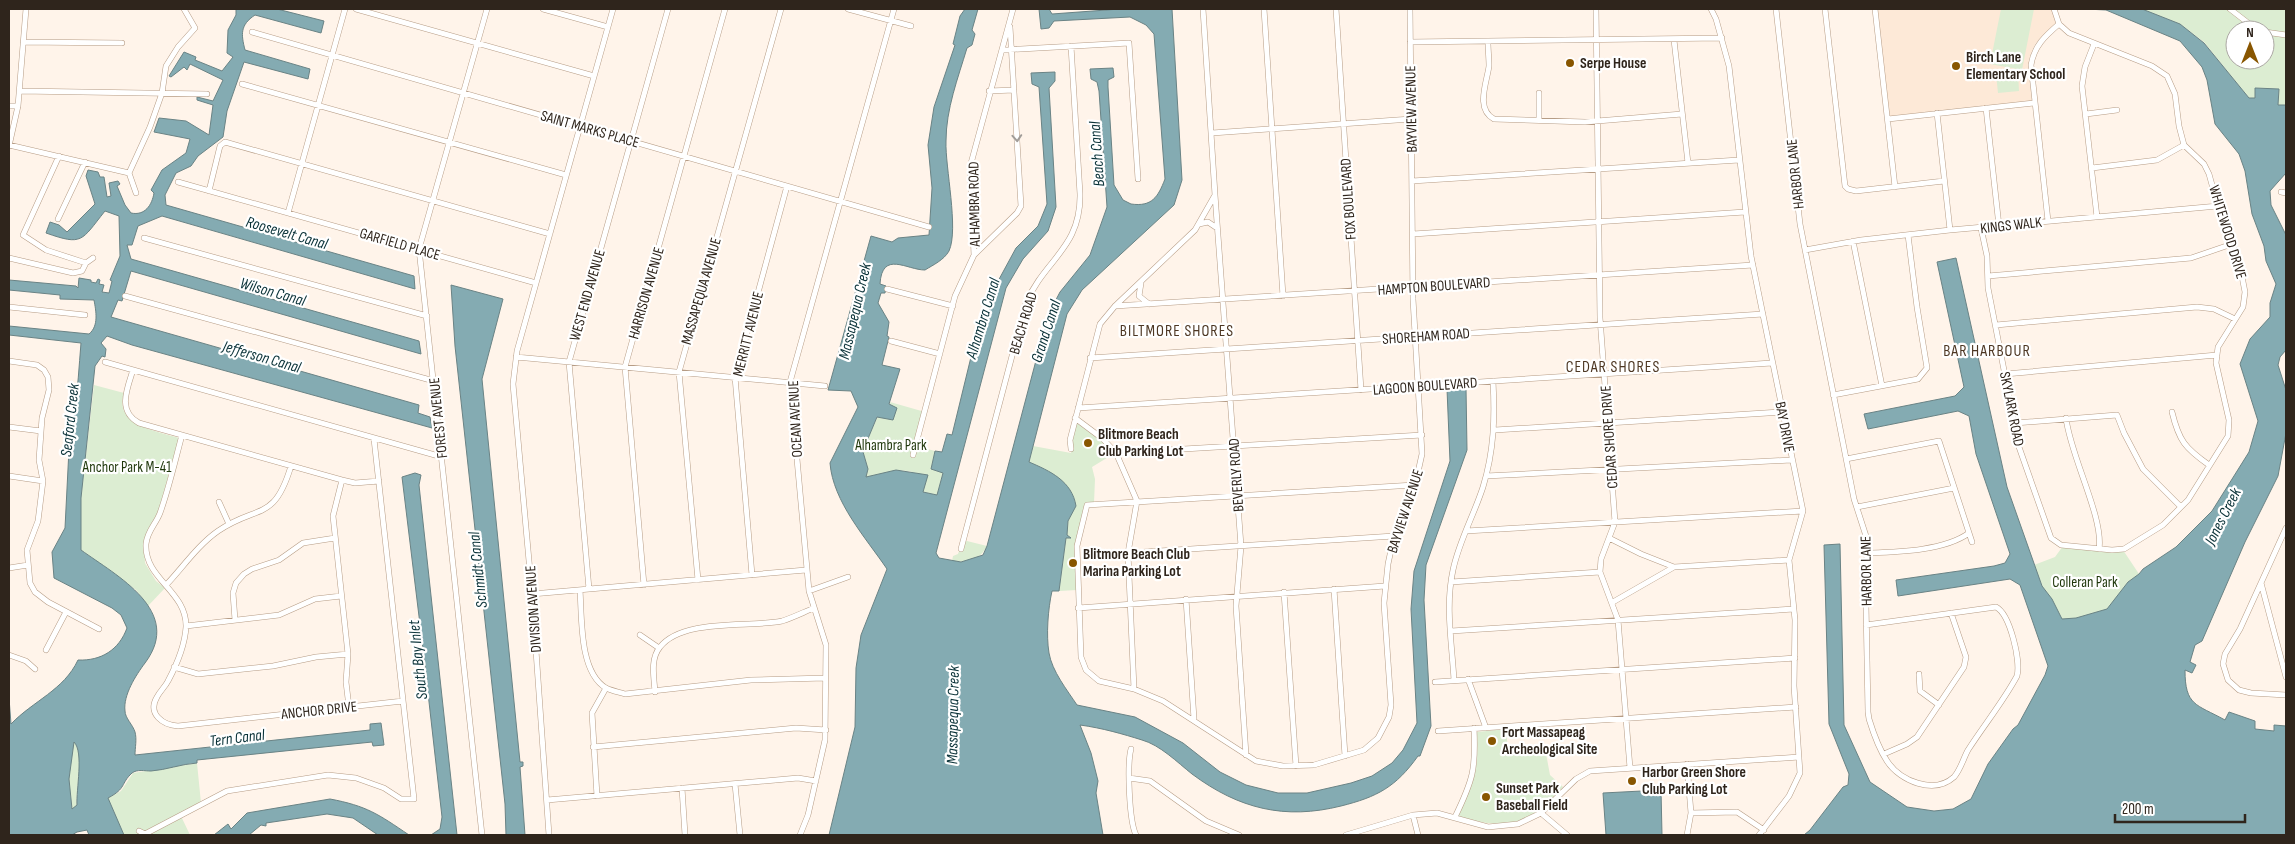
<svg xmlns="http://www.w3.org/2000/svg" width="2295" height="844" viewBox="0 0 2295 844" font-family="'Sofia Sans Condensed',sans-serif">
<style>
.built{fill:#fde9d7}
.green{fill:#dcedd2;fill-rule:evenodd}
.water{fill:#84abb2;stroke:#6a8385;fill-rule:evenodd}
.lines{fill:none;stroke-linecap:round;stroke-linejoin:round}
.minor-casing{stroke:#b69c85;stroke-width:6}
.minor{stroke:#fff;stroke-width:5}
.oneway{stroke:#a19d99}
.poi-dot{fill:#885600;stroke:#fff;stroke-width:2}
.labels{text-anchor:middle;stroke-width:4.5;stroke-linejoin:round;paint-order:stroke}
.poi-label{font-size:15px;font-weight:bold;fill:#2f251c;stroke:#fff;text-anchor:start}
.street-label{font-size:15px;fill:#2f251c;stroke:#fff}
.park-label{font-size:15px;fill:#1f370b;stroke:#fff}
.water-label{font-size:16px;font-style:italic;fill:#0a3238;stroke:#fff}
.neighbourhood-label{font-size:16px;letter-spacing:1px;fill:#4d3723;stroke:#fff}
</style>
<rect width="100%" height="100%" fill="#fff4ea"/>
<path class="built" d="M1876 9H2052L2056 24 2035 44 2029 60 2032 102 1888 118Z"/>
<path class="green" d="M2001 9H2034L2022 70 1990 64Z
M2142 9H2286V105H2278L2279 89 2255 88V99L2249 98 2204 42 2180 24ZM2235 30H2265V60H2235Z
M2018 71 2019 91 1998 93 1996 74Z
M94 385 124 393C113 425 157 431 179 438L158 513 144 540 145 563 156 581 165 588 148 606 136 590 81 550V498Z
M890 402 925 412 916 446 935 451 931 469 943 472 937 495 923 492 915 473C897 466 883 476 865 477L868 469 861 445 867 441 878 416 892 420Z
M1076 419 1108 444 1115 453 1092 467 1095 479 1094 503 1086 504 1076 546 1077 590 1059 591 1066 538H1071L1066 536 1068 521 1075 506 1029 462 1033 446 1071 453V443Z
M963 540 987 546C980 560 968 563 952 561L953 556 958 554Z
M2063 546 2123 550 2139 574 2128 582 2111 612 2063 622 2055 605 2042 586 2034 565 2055 557Z
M1506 729 1508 750 1545 748 1550 775 1563 787C1526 826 1509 831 1457 816 1474 783 1479 770 1477 732Z
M74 742C85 754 75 789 77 805L72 810 69 779 72 746Z
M197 763 201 803 180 814 190 835H124L108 798 121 791 133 773Z"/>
<path class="water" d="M236 9H277L324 21 321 33 255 15C240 25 241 34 245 50L310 69 308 79 244 62 227 111 223 137 198 156 191 166 176 173 165 195 166 205 414 276 415 289 162 216 138 226 132 245H127L131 259 419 341 421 354 131 271 122 301 118 300 111 317 419 405 418 413 430 417 432 428 132 345 107 336 101 343 106 349 105 357 102 356 95 366 81 498V550C117 576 184 611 145 663 136 675 123 695 125 711 125 718 133 725 135 732 137 739 135 748 135 755L370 730V724L381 723 384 745 373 746 372 742 197 760V763C181 764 166 770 151 771 145 771 137 769 132 773 120 784 127 788 108 798L124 835H89L87 830 77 832 72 835H9V698L11 724C33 701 64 690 78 660 101 661 119 650 127 628L121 615 112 608 54 578 52 552 65 528 69 449C62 435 71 425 74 412 78 390 79 366 81 343L9 335V326L89 334C99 326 96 311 94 300L60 299V295L9 290V280L76 286 78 288 79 278 91 280V282L96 283 98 279 100 280 99 284 104 285 102 292 109 293 112 281 110 280 120 256 119 216 105 211C81 241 83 246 46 233L50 222 59 225 67 232 95 204 86 176 88 170 98 172 100 177H104L107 197 111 196 109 183 118 181 120 184 117 186 125 205 131 213C145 216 152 205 154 193L151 190 162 170 186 153 190 139 154 132 159 118 186 121 209 135 213 105 197 100V97L213 101 223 80 190 64 187 70 184 67 171 77 169 76 184 52 196 57 195 60 222 71 233 57 227 53 228 30 236 15ZM74 742C84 752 76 790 77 805L72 809 69 779Z
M965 9H978L972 30 975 34 972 45 967 48C958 78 946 109 946 141 945 167 959 229 949 251 944 260 933 265 925 270 907 270 882 250 880 284L886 286 885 293H881L878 303 889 322 887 336 889 337 882 365 900 369 889 404 897 408 893 420 877 417 867 441 861 445 868 469 866 477 896 470 928 475 923 492 937 495 943 473 931 469 935 451 942 452 947 434 952 435 971 357 976 358 997 283 1016 248 1038 226 1047 204 1039 87 1032 84 1031 73 1055 72V81L1049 88 1056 207 1048 231 1023 259 1006 288 936 553 939 558 961 562 983 555 987 546 1048 315 1060 292 1090 255 1107 207 1099 91 1097 82 1091 79 1090 69 1113 68 1114 77 1108 80V87L1114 185 1123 200 1131 204C1152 207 1158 197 1165 179L1154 34 1146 25 1130 17 1054 21 1049 28 1041 29 1039 9H1049L1052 14 1120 9H1172L1182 180 1174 205 1082 290 1067 314 1029 462C1050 471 1072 481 1076 506L1068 521 1067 535 1071 538H1066L1059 591H1052C1048 609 1046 635 1049 653 1052 671 1067 690 1077 705L1135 717 1183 743 1220 772 1246 785 1278 793H1307L1351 783 1372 776 1392 763 1403 750 1417 723 1411 609 1414 571 1450 461 1447 389 1466 388 1467 450 1426 565 1424 600 1431 726 1420 756H1418C1396 787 1377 797 1341 806 1285 820 1239 809 1192 774 1177 762 1160 745 1142 740 1123 734 1102 728 1080 725L1091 753 1098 781 1096 793 1103 835H829L855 727 856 668 861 635 887 569C866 538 833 502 830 463L858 407 851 391 828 390 871 236 892 242 898 238 929 235 932 188 928 145 934 107 955 45 953 44 960 16Z
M2086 9H2142L2180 24 2204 43 2249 98H2255V88L2279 89 2278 105H2286V173L2270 191 2271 205 2286 235V350L2280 357 2278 365 2286 390V433L2278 476 2245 542 2202 641 2195 645 2190 662 2196 665 2192 673 2185 670C2185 706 2196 704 2225 720L2229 712 2255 721V729L2274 731V725L2286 726V835H1804L1810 830 1843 787 1848 785 1849 774 1829 724 1824 545 1840 544 1844 725 1870 782 1907 807 1934 811 1953 809 1971 799 1988 764 2013 729 2018 725 2045 675 2048 666 2020 585 2010 579 1898 596 1896 580 1994 566 2005 563 2010 554 1976 454 1969 416 1958 411 1868 429 1864 414 1955 396 1964 387 1937 262 1956 258 2007 487 2042 586 2052 599 2062 619 2076 618 2107 609 2128 582 2139 574 2143 569 2176 547 2212 511 2249 452 2258 421 2240 364 2250 339 2270 317V303L2276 284 2266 261 2264 246 2252 214 2245 171 2239 154 2215 124 2207 80 2202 67 2180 41 2106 10Z
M451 285 503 299 482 379 520 762H523V766L520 767 525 835H506L505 804 455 346Z
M415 473 421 475 419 485 457 835H431L440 829 442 817 428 693H425V690H428L402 477Z
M1661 790 1662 835H1606L1603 793Z
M330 799C367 806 378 814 409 835H378L353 818 327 814 266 823V826L261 825 249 835H214L228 824 231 829 247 813Z"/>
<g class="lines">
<defs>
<path id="minor" d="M356 9 594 76
M543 9 608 27
M848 9 911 26
M1264 9 1283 296
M1336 9 1361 390
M1410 9 1413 299 1422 454 1418 472 1394 536 1388 564 1384 603 1391 705 1389 717 1378 738 1364 750 1314 765 1283 766 1256 761 1163 701 1134 689 1099 681 1086 670 1081 657 1077 546 1087 505 1414 485
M1596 9 1600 318 1615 522 1601 559 1600 572 1618 620 1630 768
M1711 9 1716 19 1729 66 1751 256 1803 511 1789 560 1795 620 1794 686 1800 773 1789 796 1759 835
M1776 9 1800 224 1854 499 1866 536 1868 589 1866 605 1868 712 1869 719C1873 732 1879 749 1887 761 1900 781 1934 795 1954 777 1961 769 1963 759 1968 750 1984 725 2003 702 2017 676 2021 661 2010 614 1996 607L1866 625
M1825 9 1845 186 1848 189 1856 191 1944 181
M1875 9 1895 187
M2230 9 2252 26 2261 30
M252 32 929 227
M2265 32 2286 35
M1674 40 1688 163
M23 42 122 43
M1410 42 1722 38
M1488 42C1488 50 1489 58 1489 66 1487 82 1475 109 1494 119L1585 122 1682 114
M2094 44 2085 67 2082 86 2097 217
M1002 50 1129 43 1138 179
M242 84 566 175
M20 91 207 94
M989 91 1014 90
M1539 93V119
M9 106H18
M1986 108 1999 226
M1937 113 1950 230
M2086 114 2117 110
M1888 119 2034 103
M1212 133 1411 119
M9 145 129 173
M9 146 18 106 26 9
M59 156 23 235 46 250 86 263
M2092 168 2157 160 2184 145
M1412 181 1739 160
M178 182 536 283
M209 191 220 146 225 142 550 234
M2281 192 2286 193
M136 193 129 173 150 127 162 93 166 66 178 47 195 28 184 9
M1215 195 1241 546 1236 606 1246 755
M288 213 345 9
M58 219 85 162
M2048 221 2031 65C2034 46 2045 36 2059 24
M1199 224 1208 222 1217 228
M1981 228 1987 256 1988 288 2019 447 2051 538 2061 545 2112 550 2124 549 2163 525 2188 500 2228 436 2229 420 2216 363 2218 347 2243 307 2245 292 2238 256 2225 232 2209 174 2204 164 2184 145 2179 126 2175 94 2167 76 2152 66 2069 33 2059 24 2054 9
M1413 234 1745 212
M144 238 427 316
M1853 241 1882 386
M1805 250 1861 240 1950 230 2218 206
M974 255 1017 213 1021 206 1010 27
M9 258 73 273 82 271 86 263
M86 263 93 258
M1988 276 2191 258 2232 244
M1141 283 1139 296 1149 304
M887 289 953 306
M125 296 434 381
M1115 306 1753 265
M9 307 85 315
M1996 325 2197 307 2214 309 2235 319
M891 341 940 354
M516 357 825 386
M1090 358 1763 314
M9 361 37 365 44 370 48 377 49 390 42 418 39 460 43 481 38 521 27 550 30 583 35 592 48 602 99 629
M105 362 442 457
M133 370C127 389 117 411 139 423L342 480 355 483 379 481
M2005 374 2217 355
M1833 395 1918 379 1927 368 1917 307 1908 235
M1078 408 1772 363
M2172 412C2179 441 2185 448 2209 465
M1075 418 1103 439 1116 453 1137 501 1128 553 1134 689
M2066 418C2070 455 2104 518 2099 549
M2015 423 2117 415 2124 433 2143 469 2181 507
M9 427 41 431
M1495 430 1782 412
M182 435C175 461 169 488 160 513 156 524 147 531 146 544 144 579 187 591 186 627 185 644 176 666 168 681 165 687 160 691 157 697 147 714 163 725 178 726L403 701
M1071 449 1070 440 1100 324 1115 306 1195 230 1215 195 1203 9
M1116 453 1422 435
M913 455 955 296 974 255 970 167 1013 9
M1846 459 1939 441 1972 542
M9 476 43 481
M1486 476 1791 460
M342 480 333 516 348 654 346 682 349 707
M219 502 229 524
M1857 507 1954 488
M2286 528 2240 629 2225 654 2223 664 2228 680 2239 690 2251 693 2286 695
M1466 531 1803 511
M1609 538 1641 554 1674 567
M961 549 1026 303C1045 259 1081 248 1080 194L1071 46
M1128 553 1394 536
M1868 553C1898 552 1944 551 1969 533
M9 568 28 565
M752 575 735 377 787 186
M698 580 679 372 781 9
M1451 582 1600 572
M2261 583 2286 677
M167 584C183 567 198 545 218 531 257 504 274 523 291 466
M644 585 625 367 725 9
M589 589 569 362 668 9
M1334 589 1345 756
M580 590C582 618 579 672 606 688 612 691 619 692 625 694L751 680 825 678
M809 591 848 577
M1284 592 1296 766
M532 594 806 570
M1186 599 1194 719
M1613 602 1674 567 1789 560
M1078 608 1385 586
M235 620 233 593 236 583 244 574 252 569 279 560 303 543 335 538
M186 626 279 615 315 599 341 596
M1451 631 1794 609
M640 635 659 648
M46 650 66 612
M9 655 26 661 35 669
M174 667 198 674 273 666 316 657 348 654
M1919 674 1920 691 1939 705
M1468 679 1486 728
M1454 680C1452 644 1445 606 1453 570 1459 541 1474 515 1483 487 1494 451 1495 418 1493 381
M1435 682 1795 658
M655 692C654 677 650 659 660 647 683 618 748 628 782 621 792 618 804 612 814 608
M1438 731 1796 707
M593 747 796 728 826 730
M1131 749C1127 764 1129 821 1136 835
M1884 754 1907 744 1917 737 1964 667 1966 657 1951 613
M1129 778 1150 781 1206 821 1239 835
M735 784 740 835
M682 788 685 835
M597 796 592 713 606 688
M547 800 798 778 816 781
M1541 813 1567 835
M1691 813 1737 812 1764 830
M1413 815 1418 835
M1455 817C1473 780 1476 769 1474 728
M139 831 145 834 227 791 328 775 356 778 384 788 401 799H414L374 439
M482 835 419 249 487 9
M549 835 532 594 513 384 517 351 613 9
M800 835 808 815 825 740 826 645 809 591 790 382 894 9
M1346 835 1413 815 1437 813 1488 827 1518 824 1541 813 1576 779 1590 771 1799 757
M1687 835 1691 813 1687 764"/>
</defs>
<use href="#minor" class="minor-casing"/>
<use href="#minor" class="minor"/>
</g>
<defs><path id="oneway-chevron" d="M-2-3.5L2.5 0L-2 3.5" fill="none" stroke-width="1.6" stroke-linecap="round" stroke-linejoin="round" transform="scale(1.25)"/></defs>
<use class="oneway" href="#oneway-chevron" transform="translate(1017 138) rotate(86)"/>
<g class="poi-dot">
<circle cx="1570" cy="63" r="5"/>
<circle cx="1956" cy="66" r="5"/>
<circle cx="1088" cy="443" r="5"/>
<circle cx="1073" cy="563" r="5"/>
<circle cx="1492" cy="741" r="5"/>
<circle cx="1632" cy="781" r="5"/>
<circle cx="1486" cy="797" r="5"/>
</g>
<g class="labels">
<g class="poi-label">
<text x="1966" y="62">Birch Lane<tspan x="1966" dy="17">Elementary School</tspan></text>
<text x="1580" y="68">Serpe House</text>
<text x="1098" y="439">Blitmore Beach<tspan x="1098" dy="17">Club Parking Lot</tspan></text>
<text x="1083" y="559">Blitmore Beach Club<tspan x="1083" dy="17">Marina Parking Lot</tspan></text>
<text x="1502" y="737">Fort Massapeag<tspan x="1502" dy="17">Archeological Site</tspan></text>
<text x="1642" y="777">Harbor Green Shore<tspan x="1642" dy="17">Club Parking Lot</tspan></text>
<text x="1496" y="793">Sunset Park<tspan x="1496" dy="17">Baseball Field</tspan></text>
</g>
<g class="street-label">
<text transform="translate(1411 109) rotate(-91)" y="5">BAYVIEW AVENUE</text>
<text transform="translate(590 129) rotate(16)" y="5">SAINT MARKS PLACE</text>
<text transform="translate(1795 174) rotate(-96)" y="5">HARBOR LANE</text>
<text transform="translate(1348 199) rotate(-94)" y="5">FOX BOULEVARD</text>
<text transform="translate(974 204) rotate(-91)" y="5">ALHAMBRA ROAD</text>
<text transform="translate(2011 225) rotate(-6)" y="5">KINGS WALK</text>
<text transform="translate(2228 232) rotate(73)" y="5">WHITEWOOD DRIVE</text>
<text transform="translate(400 244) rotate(16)" y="5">GARFIELD PLACE</text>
<text transform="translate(1434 286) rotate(-4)" y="5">HAMPTON BOULEVARD</text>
<text transform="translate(701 291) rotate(-74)" y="5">MASSAPEQUA AVENUE</text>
<text transform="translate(646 293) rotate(-74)" y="5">HARRISON AVENUE</text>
<text transform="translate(587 295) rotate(-74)" y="5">WEST END AVENUE</text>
<text transform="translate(1023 323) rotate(-73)" y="5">BEACH ROAD</text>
<text transform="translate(748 334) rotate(-76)" y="5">MERRITT AVENUE</text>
<text transform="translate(1426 336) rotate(-4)" y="5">SHOREHAM ROAD</text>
<text transform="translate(1425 386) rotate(-4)" y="5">LAGOON BOULEVARD</text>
<text transform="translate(2012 409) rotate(79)" y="5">SKYLARK ROAD</text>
<text transform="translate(438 418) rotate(-96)" y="5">FOREST AVENUE</text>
<text transform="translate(795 419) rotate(-93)" y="5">OCEAN AVENUE</text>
<text transform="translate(1785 427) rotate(79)" y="5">BAY DRIVE</text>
<text transform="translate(1609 437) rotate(-94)" y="5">CEDAR SHORE DRIVE</text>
<text transform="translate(1236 475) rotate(-94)" y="5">BEVERLY ROAD</text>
<text transform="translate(1405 511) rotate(-72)" y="5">BAYVIEW AVENUE</text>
<text transform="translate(1866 571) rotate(-91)" y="5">HARBOR LANE</text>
<text transform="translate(533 609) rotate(-94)" y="5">DIVISION AVENUE</text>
<text transform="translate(319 710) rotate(-6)" y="5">ANCHOR DRIVE</text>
</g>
<g class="park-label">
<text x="891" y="450">Alhambra Park</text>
<text x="127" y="472">Anchor Park M-41</text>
<text x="2085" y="587">Colleran Park</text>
</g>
<g class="water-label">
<text transform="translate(1096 154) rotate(-94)" y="6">Beach Canal</text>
<text transform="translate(287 232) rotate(16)" y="6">Roosevelt Canal</text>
<text transform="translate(273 291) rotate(16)" y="6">Wilson Canal</text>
<text transform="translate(854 311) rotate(-77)" y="6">Massapequa Creek</text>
<text transform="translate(982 318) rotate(-73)" y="6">Alhambra Canal</text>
<text transform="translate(1045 331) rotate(-72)" y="6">Grand Canal</text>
<text transform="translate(262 356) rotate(16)" y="6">Jefferson Canal</text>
<text transform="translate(69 420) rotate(-84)" y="6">Seaford Creek</text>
<text transform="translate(2222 516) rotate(-63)" y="6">Jones Creek</text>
<text transform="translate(477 570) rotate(-96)" y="6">Schmidt Canal</text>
<text transform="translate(417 660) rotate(-96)" y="6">South Bay Inlet</text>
<text transform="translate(952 715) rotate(-89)" y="6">Massapequa Creek</text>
<text transform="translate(237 737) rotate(-7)" y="6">Tern Canal</text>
</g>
<g class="neighbourhood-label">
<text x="1177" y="336">BILTMORE SHORES</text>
<text x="1987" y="356">BAR HARBOUR</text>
<text x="1613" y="372">CEDAR SHORES</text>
</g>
</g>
<rect width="2295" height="844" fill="none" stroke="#2f251c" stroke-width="20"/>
<g transform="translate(2250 45)"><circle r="24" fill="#ffffff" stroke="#aca8a4"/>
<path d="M0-4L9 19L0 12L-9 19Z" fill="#885600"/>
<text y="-8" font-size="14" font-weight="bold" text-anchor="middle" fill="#2f251c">N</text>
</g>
<path d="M2115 814v8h130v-8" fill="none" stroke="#2f251c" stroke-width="2.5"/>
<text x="2122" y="814" font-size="15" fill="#2f251c" stroke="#ffffff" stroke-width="4" paint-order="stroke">200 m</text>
</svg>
